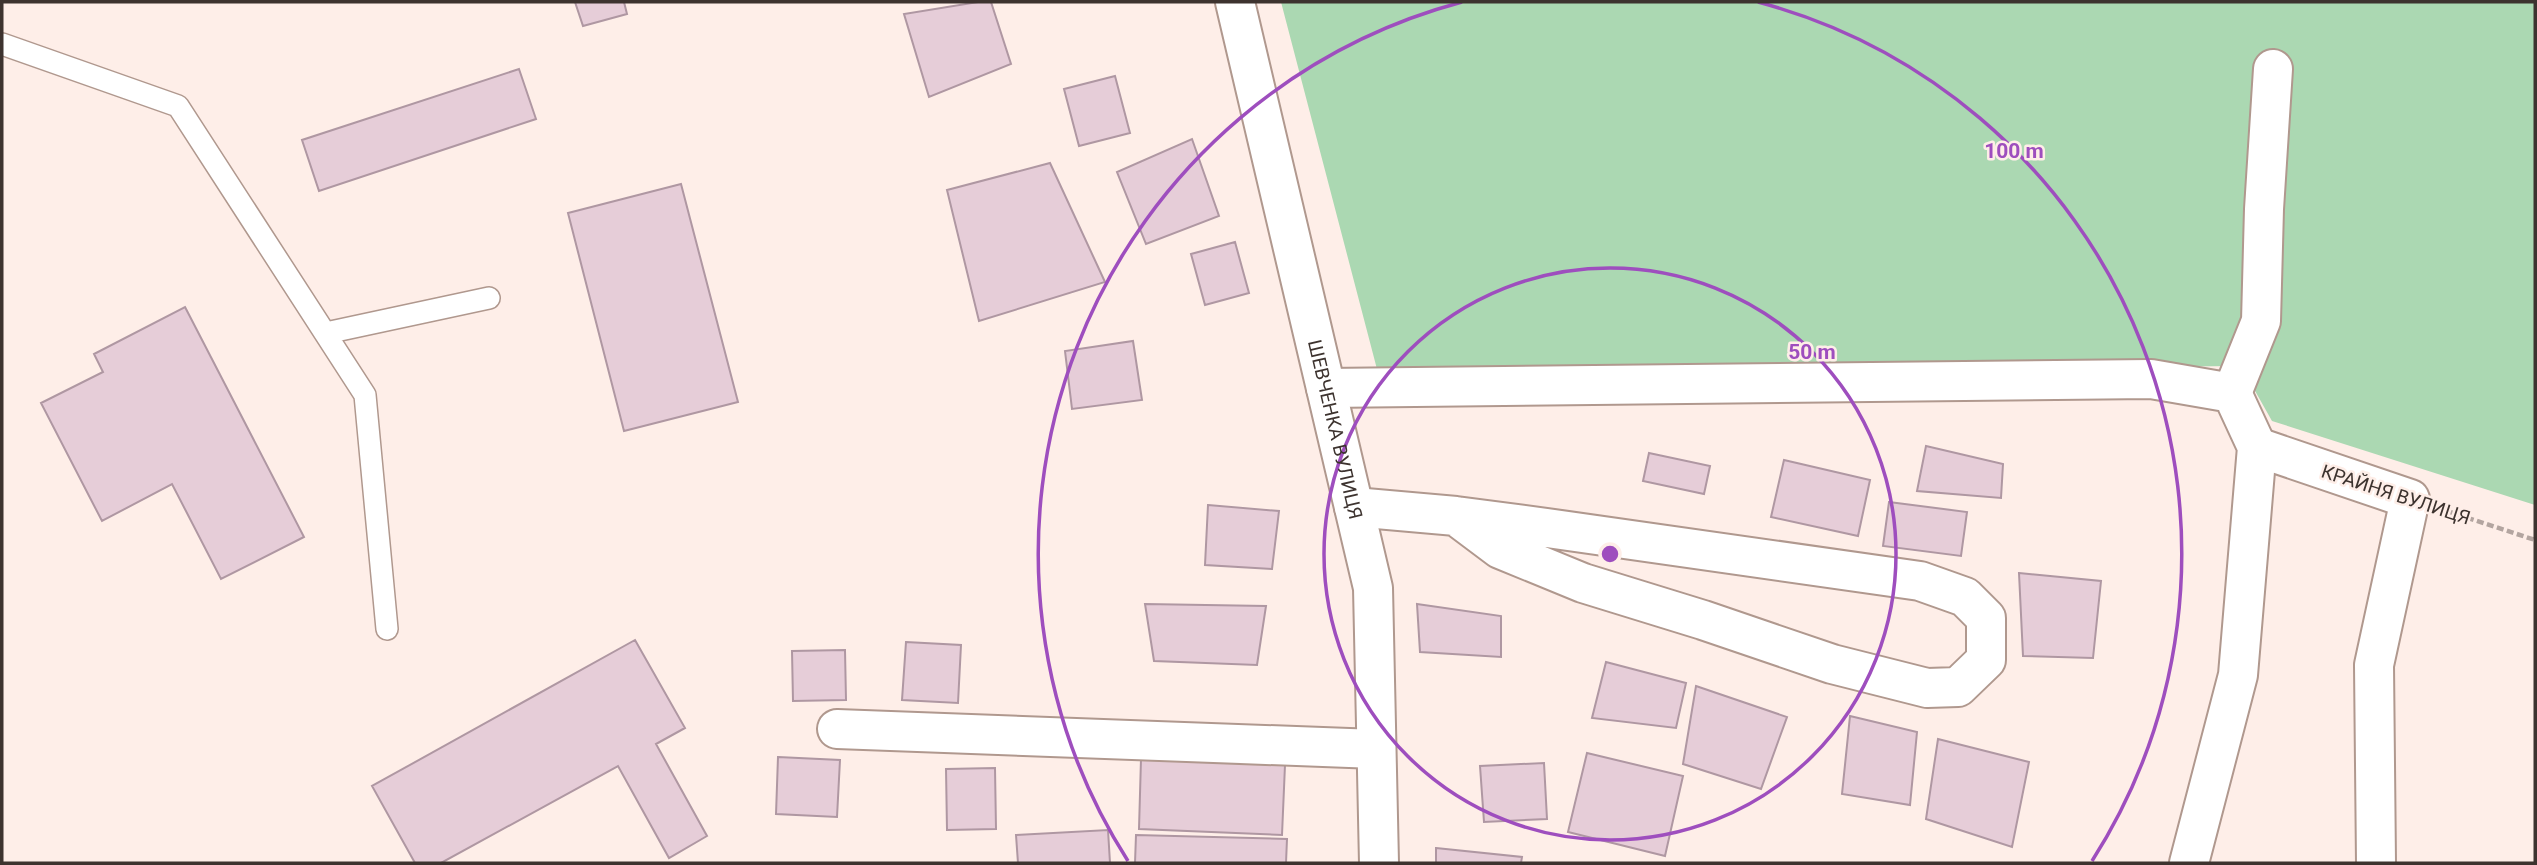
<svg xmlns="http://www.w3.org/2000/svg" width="2537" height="865" viewBox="0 0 2537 865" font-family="Roboto,sans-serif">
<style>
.green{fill:#abd8b2}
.building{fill:#e6cdd8;stroke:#af97a2;stroke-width:2}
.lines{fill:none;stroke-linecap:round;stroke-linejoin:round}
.lane-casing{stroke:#b0988e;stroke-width:24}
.street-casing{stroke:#b0988e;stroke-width:42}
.path{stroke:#b3a5a0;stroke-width:4.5;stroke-dasharray:7 3.5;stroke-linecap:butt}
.lane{stroke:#fff;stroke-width:21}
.street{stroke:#fff;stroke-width:38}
.ring{fill:none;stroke:#9e4ebe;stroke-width:3.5}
.labels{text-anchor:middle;stroke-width:5;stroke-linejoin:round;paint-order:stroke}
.street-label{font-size:19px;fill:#3d332f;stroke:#feeee8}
.centre{fill:#9e4ebe;stroke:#feeee8;stroke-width:3.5}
.ring-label{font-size:21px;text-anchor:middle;font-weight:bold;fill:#9e4ebe;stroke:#feeee8;stroke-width:5;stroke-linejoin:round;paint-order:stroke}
</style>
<rect width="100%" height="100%" fill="#feeee8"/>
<path class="green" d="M1281 2H2535V505L2272 421 2241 366 1378 373Z"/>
<path class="building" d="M575 2H624L627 14 583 26Z
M978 2H991L1011 64 929 97 904 14Z
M519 69 536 119 319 191 302 140Z
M1115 76 1130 133 1079 146 1064 89Z
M1192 139 1219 216 1146 244 1117 172Z
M1050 163 1105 282 979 321 947 190Z
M681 184 738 402 624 431 568 213Z
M1235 242 1249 293 1205 305 1191 254Z
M185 307 304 537 221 579 172 484 102 521 41 403 103 372 94 354Z
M1133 341 1142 400 1072 409 1065 351Z
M1926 446 2003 464 2001 498 1917 491Z
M1649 453 1710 466 1704 494 1643 481Z
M1784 460 1870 480 1858 536 1771 517Z
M1889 502 1967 512 1961 556 1883 546Z
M1208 505 1279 511 1272 569 1205 565Z
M2019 573 2101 581 2093 658 2023 656Z
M1145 604 1266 606 1257 665 1154 661Z
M1417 604 1501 616V657L1420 652Z
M635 640 685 728 656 744 707 836 669 858 618 766 441 863H415L372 786Z
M906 642 961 645 958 703 902 700Z
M845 650 846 700 793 701 792 651Z
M1606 662 1686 683 1676 728 1592 718Z
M1696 686 1787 717 1761 789 1683 764Z
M1850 716 1917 732 1910 805 1842 794Z
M1938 739 2029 762 2012 847 1926 819Z
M1587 753 1683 776 1665 856 1568 832Z
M778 757 840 760 837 817 776 814Z
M1141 759 1285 765 1282 835 1139 829Z
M1544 763 1547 819 1484 822 1480 766Z
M995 768 996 829 947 830 946 769Z
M1108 830 1110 863H1018L1016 835Z
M1136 835 1287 839 1286 863H1135Z
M1436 848 1522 857 1521 863H1436Z"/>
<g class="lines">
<defs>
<path id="lane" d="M2 44 178 106 365 395 387 629
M326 333 489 298"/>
<g id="street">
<path id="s1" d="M1235 2 1373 588 1379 863"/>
<path d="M1326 388 2151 379 2232 393 2257 447 2238 675 2189 863"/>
<path d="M2232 393 2261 321 2264 209 2273 69"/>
<path d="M2257 447 2410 499 2374 665 2376 863"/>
<path d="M1354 507 1456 516 1547 528 1920 581 1965 597 1986 618V660L1958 687 1927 688 1832 664 1703 620 1583 583 1500 549 1456 516"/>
<path d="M837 729 1376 749"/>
</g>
</defs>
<use href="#lane" class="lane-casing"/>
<use href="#street" class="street-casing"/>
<path class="path" d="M2447 511 2535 540"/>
<use href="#lane" class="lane"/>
<use href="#street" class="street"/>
</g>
<g class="ring">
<circle cx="1610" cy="554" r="286"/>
<path d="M1128 861A571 571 0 0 1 1462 2M1758 2A571 571 0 0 1 2092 861"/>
</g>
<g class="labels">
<g class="street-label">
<text dy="7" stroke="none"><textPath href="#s1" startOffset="439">ШЕВЧЕНКА ВУЛИЦЯ</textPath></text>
<text transform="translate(2396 494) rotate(18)" y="7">КРАЙНЯ ВУЛИЦЯ</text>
</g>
</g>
<circle cx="1610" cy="554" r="10" class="centre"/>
<g class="ring-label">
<text x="2014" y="158">100 m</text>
<text x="1812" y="359">50 m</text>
</g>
<rect width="2537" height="865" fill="none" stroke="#3d332f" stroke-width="7"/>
</svg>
